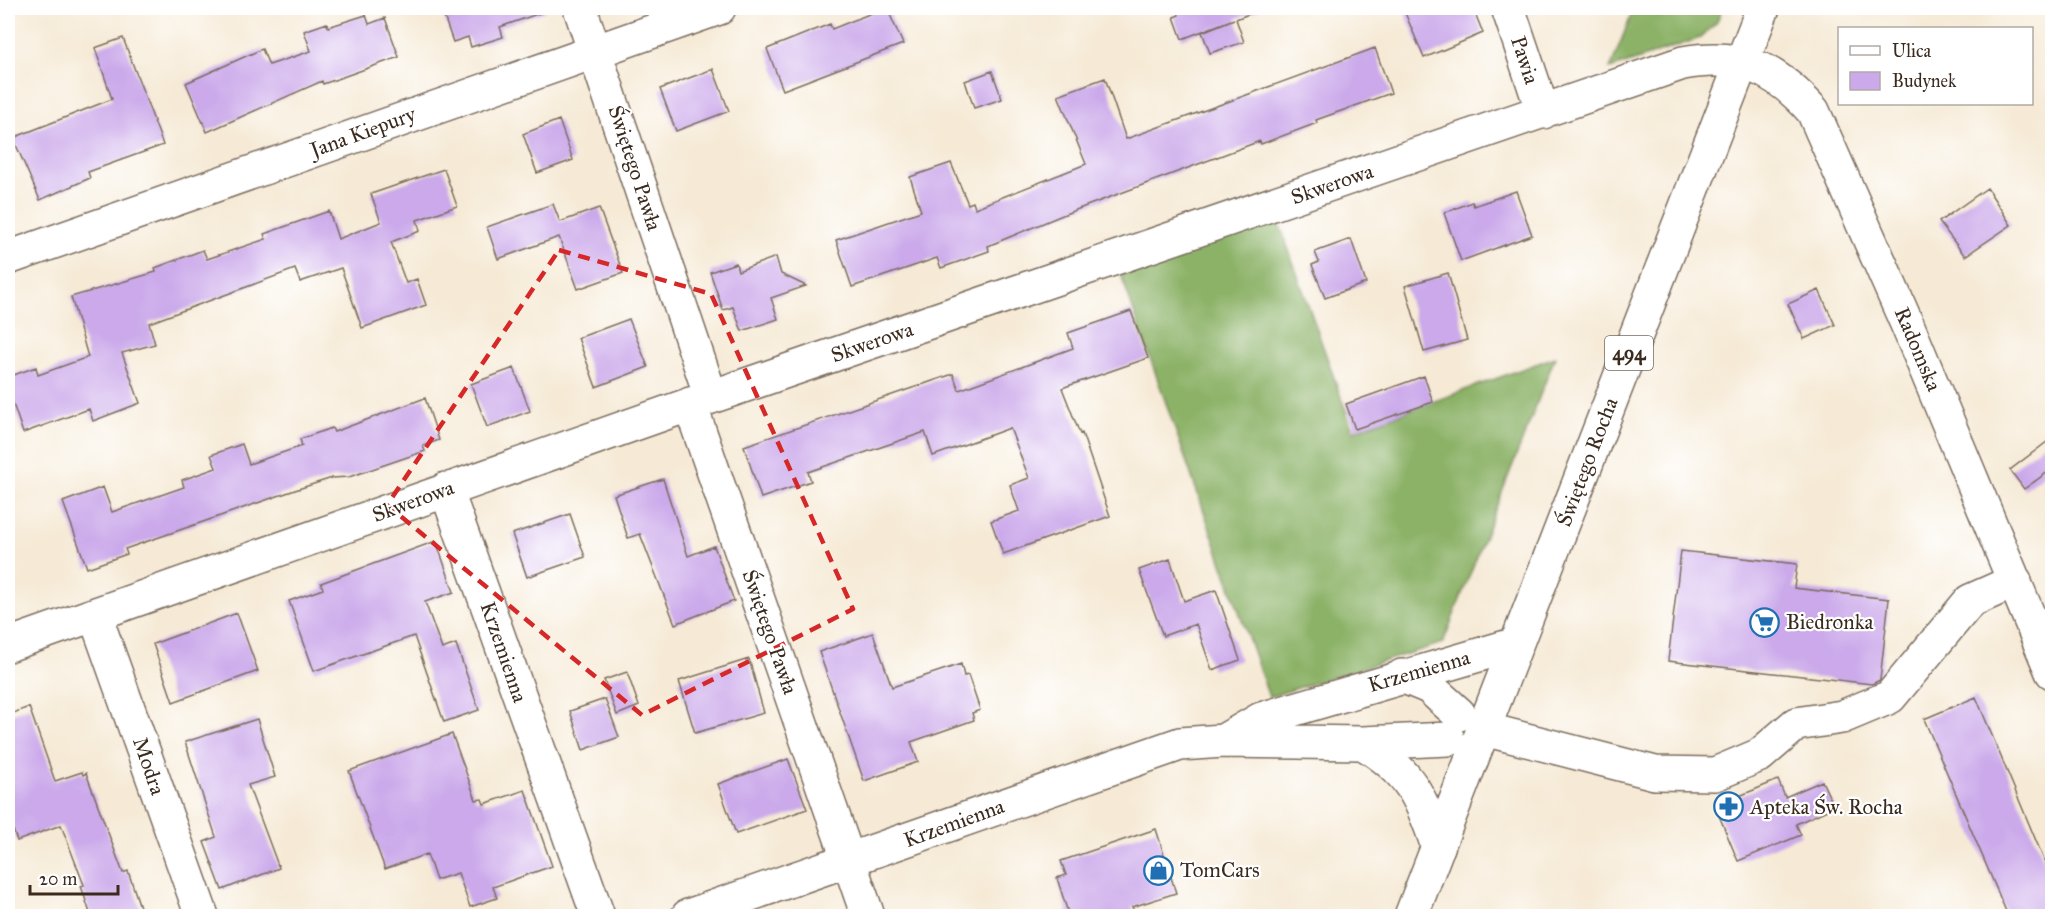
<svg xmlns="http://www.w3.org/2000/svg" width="2060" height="924" viewBox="0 0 2060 924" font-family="'IM FELL Great Primer',serif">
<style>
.forest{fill:#8cb267;stroke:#646e42;stroke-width:1.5}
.building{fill:#cba9ea}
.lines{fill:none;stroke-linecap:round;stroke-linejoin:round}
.minor-casing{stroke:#7c6d5e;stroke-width:36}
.major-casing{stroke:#7c6d5e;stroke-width:36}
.minor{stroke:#fff;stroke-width:33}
.major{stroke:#fff;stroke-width:33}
.marked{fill:none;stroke:#d62828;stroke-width:4.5;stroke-dasharray:12 8;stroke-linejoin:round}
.labels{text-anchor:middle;stroke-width:4.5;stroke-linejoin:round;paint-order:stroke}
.shield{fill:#fff;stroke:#766a62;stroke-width:1.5}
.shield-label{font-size:20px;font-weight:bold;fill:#3b2a1e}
.street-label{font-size:21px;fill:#3b2a1e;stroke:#fff}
.poi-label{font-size:21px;fill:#3b2a1e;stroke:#fff;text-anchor:start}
</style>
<rect width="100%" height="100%" fill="#fff"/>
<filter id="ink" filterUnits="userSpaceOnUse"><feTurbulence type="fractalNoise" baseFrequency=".0167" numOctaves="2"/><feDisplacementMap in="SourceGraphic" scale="12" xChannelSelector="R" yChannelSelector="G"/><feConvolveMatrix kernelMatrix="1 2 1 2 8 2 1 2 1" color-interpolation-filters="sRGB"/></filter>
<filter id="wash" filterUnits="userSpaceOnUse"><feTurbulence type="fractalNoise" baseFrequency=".008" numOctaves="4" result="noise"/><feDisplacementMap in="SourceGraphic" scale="24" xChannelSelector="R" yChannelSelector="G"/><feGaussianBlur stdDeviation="1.35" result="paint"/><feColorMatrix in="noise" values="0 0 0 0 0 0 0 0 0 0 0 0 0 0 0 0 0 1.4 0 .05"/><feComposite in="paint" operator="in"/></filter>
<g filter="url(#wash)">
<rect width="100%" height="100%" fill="#f6ead6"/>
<path class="forest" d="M1634 8H1722L1717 22 1700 38 1610 69Z
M1278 220 1353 431 1555 357 1443 643 1269 697 1121 275Z"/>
<g id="blocks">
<path class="building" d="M441 8H546V11L500 27 503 37 471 47 468 37 453 42Z
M884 8H887L903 44 783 90 767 49 830 24 832 29Z
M1177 8H1258L1259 10 1236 19 1244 42 1210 53 1202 32 1234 19 1182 39 1174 17 1179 15Z
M1403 8H1473L1483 33 1424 58Z
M366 15 369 24 385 18 399 57 323 84 322 81 207 132 186 83 262 49 269 65 311 51 304 31 327 23 328 27Z
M123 38 163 145 88 172 90 178 40 200 13 138 112 99 95 48Z
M1375 48 1391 93 1316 120 1317 123 1261 144 1260 141 1065 214 988 246 989 251 941 268 937 258 852 287 836 240 921 211 910 177 951 163 968 204 973 202 975 208 1086 164 1058 95 1105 78 1126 139Z
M713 69 729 111 676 131 660 89Z
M992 71 1002 99 974 108 965 81Z
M559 120 573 160 537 173 523 134Z
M444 169 457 206 417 220 420 231 391 242 406 283 417 279 426 305 362 328 341 268 300 282 295 269 149 323 155 344 122 353 140 403 93 421 89 409 23 433 8 389V377L36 367 38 375 88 357 71 297 156 272 155 268 203 250 207 259 266 239 264 234 329 211 338 239 381 222 371 194Z
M1987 188 2011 225 1965 256 1939 222Z
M1516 191 1532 235 1461 261 1444 213 1472 202 1474 206Z
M553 204 560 222 599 208 623 273 578 289 559 237 498 259 487 227Z
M1351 239 1366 283 1325 298 1312 265 1319 262 1315 252Z
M776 257 781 274 806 286 771 298 778 319 742 331 733 307 723 310 710 272 736 263 738 271Z
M1448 273 1467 340 1424 352 1405 286Z
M1819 290 1835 325 1804 339 1788 304Z
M1131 311 1148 358 1062 388 1080 434 1082 433 1110 516 1003 554 991 521 1019 511 1010 485 1029 478 1010 428 933 456 925 432 808 472 811 481 761 498 744 446 953 374 959 390 1073 348 1068 333Z
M629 319 648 367 596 387 578 338Z
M514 368 530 411 487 427 471 384Z
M1424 376 1433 402 1355 429 1346 404Z
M425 398 439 440 423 446 425 451 349 477 332 478 295 490 125 549 127 554 87 568 63 502 103 487 112 512 184 487 182 480 216 468 211 455 242 444 249 464 302 446 300 439 332 428 334 432Z
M2052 438V469L2024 489 2010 470Z
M663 479 688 556 714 546 734 601 675 624 640 534 628 538 614 495Z
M570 514 585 557 527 577 512 534Z
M436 541 454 592 425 602 442 649 456 644 479 710 444 722 414 636 314 671 289 601 323 589 321 583Z
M1681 551 1797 564 1794 588 1889 599 1880 680 1872 684 1668 661Z
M1170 559 1184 601 1216 590 1240 660 1212 670 1196 624 1163 636 1139 570Z
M237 613 258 671 173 702 153 644Z
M873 633 892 687 961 664 964 676 968 675 980 710 972 713 974 720 911 742 918 762 864 781 819 652Z
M749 659 764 713 695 733 679 681Z
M627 672 639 706 617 715 604 680Z
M1976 697 2052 879V916H2008L1924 719Z
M605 699 619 737 583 750 570 711Z
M29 707 55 781 82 772 83 775 86 773 123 873 128 871 143 916H91L81 886 84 885 61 825 17 841 8 815V715Z
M257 719 275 777 248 785 279 868 222 890 204 842 216 837 185 742Z
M452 734 476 800 482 799 484 804 525 790 552 866 493 887 497 898 470 907 458 873 436 880 427 854 385 869 349 771Z
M788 759 807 809 736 834 718 784Z
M1778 780 1785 797 1822 781 1834 807 1796 824 1801 835 1738 861 1715 806Z
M1156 829 1176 893 1132 907 1134 911 1115 916H1069L1057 878 1066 875 1061 861Z"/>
</g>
</g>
<g filter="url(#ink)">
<use href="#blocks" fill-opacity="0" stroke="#7c6d5e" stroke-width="1.5"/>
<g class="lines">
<defs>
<path id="minor" d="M580 8 711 397
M1508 8 1543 112
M8 258 719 8
M690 404 868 916
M446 489 598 916
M95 615 202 916
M8 645 711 397 1683 63C1740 53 1774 67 1813 111L1907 324 2052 672
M1402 676 1429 687 1459 714
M1484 729 1655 773 1715 774 1760 755 1796 724 1842 717 1890 697 1970 601 2015 581
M1223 741 1261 719 1516 644
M1363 743C1410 771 1421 796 1438 847
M688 916 1180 744 1223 741 1363 743 1448 739"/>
<path id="major" d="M1411 916 1763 8"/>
</defs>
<use href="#minor" class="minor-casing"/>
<use href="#major" class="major-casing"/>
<use href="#minor" class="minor"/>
<use href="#major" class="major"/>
</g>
</g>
<path class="marked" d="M559 250 711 294 853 609 642 715 387 505Z"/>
<defs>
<symbol id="supermarket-ring" viewBox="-11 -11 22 22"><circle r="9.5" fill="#fff" stroke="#1f6fb2" stroke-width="1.5"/><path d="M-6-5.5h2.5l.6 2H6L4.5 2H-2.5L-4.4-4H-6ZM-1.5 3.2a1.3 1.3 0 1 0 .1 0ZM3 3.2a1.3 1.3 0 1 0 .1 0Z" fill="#1f6fb2"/></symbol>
<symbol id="pharmacy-ring" viewBox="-11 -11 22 22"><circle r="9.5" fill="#fff" stroke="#1f6fb2" stroke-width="1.5"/><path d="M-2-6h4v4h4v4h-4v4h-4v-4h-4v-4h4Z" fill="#1f6fb2"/></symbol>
<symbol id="shop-ring" viewBox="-11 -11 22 22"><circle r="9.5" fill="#fff" stroke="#1f6fb2" stroke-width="1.5"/><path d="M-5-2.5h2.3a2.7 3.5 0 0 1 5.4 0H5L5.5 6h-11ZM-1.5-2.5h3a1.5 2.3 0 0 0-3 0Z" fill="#1f6fb2"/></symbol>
</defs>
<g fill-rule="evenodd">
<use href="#supermarket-ring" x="1748" y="606" width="33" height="33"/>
<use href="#pharmacy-ring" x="1712" y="790" width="33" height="33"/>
<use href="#shop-ring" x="1142" y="854" width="33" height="33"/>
</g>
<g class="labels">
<rect class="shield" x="1605" y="336" width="48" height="34" rx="4.5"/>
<g class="shield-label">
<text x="1629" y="360">494</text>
</g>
<g class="street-label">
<text transform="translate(1525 60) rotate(72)" y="7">Pawia</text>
<text transform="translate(363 132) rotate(-20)" y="7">Jana Kiepury</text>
<text transform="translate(635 168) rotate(72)" y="7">Świętego Pawła</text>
<text transform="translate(1332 184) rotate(-19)" y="7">Skwerowa</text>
<text transform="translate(872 342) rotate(-19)" y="7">Skwerowa</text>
<text transform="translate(1918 349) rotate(67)" y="7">Radomska</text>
<text transform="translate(1587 462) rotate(-69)" y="7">Świętego Rocha</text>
<text transform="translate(413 501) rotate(-20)" y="7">Skwerowa</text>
<text transform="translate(770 632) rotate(71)" y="7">Świętego Pawła</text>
<text transform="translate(504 652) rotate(71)" y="7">Krzemienna</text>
<text transform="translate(1419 671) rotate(-16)" y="7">Krzemienna</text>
<text transform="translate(149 766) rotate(71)" y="7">Modra</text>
<text transform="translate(954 823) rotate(-20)" y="7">Krzemienna</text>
</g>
<g class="poi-label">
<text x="1786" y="629">Biedronka</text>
<text x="1750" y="814">Apteka Św. Rocha</text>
<text x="1180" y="877">TomCars</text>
</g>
</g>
<rect width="2060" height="924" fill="none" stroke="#fff" stroke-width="30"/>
<rect x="1838" y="27" width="195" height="78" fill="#ffffff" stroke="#b1aaa5" stroke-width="1.5"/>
<rect x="1850" y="46" width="30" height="9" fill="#ffffff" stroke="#b1aaa5" stroke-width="1.5"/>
<text x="1892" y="57" font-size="18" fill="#3b2a1e">Ulica</text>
<rect x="1850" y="72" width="30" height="18" fill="#cba9ea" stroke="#b1aaa5" stroke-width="1.5"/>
<text x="1892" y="87" font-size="18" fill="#3b2a1e">Budynek</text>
<path d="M30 885v9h88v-9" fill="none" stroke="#3b2a1e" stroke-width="3"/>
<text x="39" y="885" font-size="18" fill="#3b2a1e" stroke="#ffffff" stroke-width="4.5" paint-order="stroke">20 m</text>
</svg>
